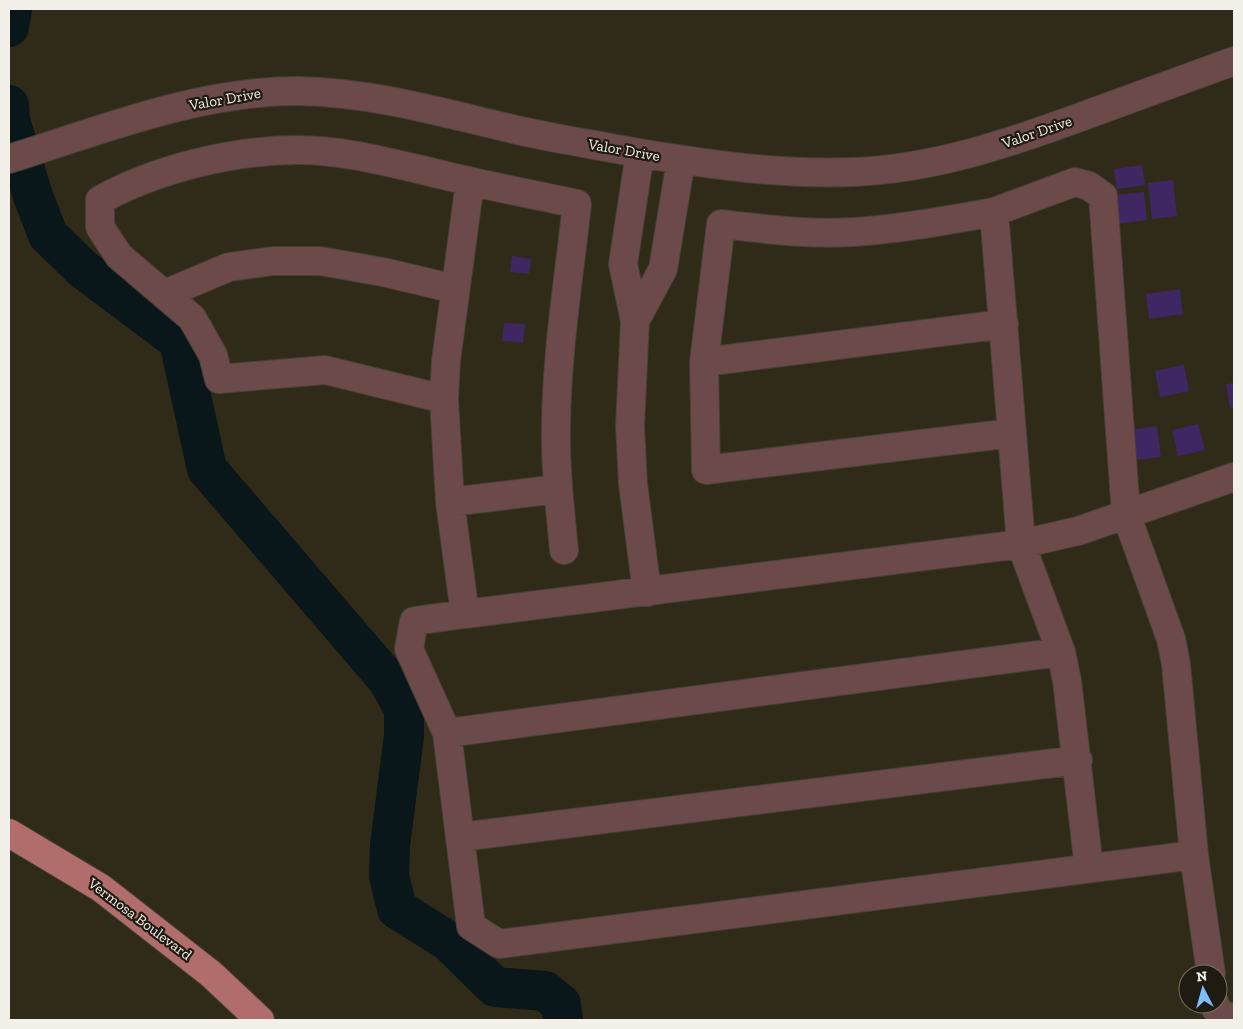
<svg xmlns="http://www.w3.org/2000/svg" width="1243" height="1029" viewBox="0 0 1243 1029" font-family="'Zilla Slab',serif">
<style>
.built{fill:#302a18;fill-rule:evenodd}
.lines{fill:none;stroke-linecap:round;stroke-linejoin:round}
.river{stroke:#09161a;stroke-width:40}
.building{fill:#3f2763}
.minor-casing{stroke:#454136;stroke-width:30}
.major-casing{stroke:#454136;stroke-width:30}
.minor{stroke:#6c4a49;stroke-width:28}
.major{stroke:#b16d6c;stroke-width:28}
.labels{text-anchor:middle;stroke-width:4.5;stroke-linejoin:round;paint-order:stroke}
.street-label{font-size:15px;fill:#f3f0e9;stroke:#1f1b10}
</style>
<rect width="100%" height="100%" fill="#292419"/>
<path class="built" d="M9 9H1234V1020H9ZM1188 974H1218V1004H1188Z"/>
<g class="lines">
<path class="river" d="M9 27 12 9
M9 105 10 120 33 196 48 235 83 269 179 341 207 469 388 680 404 709V736L390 845 389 876 397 909 448 941 495 987 545 991 561 1004 563 1020"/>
</g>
<path class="building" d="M1142 165 1145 185 1117 189 1114 169Z
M1173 180 1177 216 1152 219 1148 183Z
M1144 192 1147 220 1117 224 1114 195Z
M512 256 531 259 529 274 510 272Z
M1180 289 1183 314 1149 319 1146 294Z
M504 323 525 324 523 343 502 341Z
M1184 365 1189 391 1160 397 1155 371Z
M1234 383V407L1230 408 1226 384Z
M1198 424 1205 450 1178 456 1172 430Z
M1157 426 1161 457 1136 460 1131 430Z"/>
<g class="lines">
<defs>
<path id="minor" d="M640 153 623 264 635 321 630 426 633 484 647 592
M9 159C102 130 198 91 297 91 373 92 447 114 521 131 558 139 596 145 633 152 706 164 779 175 853 172 934 169 1010 143 1086 115 1135 97 1185 79 1234 61
M470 182 446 361 444 399 450 502 465 614 414 621 409 649 447 733 471 926 499 944 1194 855
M994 212 1075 182 1089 186 1103 196 1126 514 1171 639 1176 664 1194 855 1211 974
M165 294 229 267 273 261H320L383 272 455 289
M635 321 663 269 681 160
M704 362 1004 324
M444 399 325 370 219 379 213 355 192 318 119 256 100 227V200C156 169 233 150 297 150 347 150 395 164 443 175 487 186 532 194 577 204 569 277 557 350 556 424 555 466 560 508 564 550
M1012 433 706 470 704 362 721 224C765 229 810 235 854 232 901 229 948 220 994 212L1021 544 1061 652 1067 681 1089 868
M450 502 558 489
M465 614 1021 544 1078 531 1234 477
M447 733 1061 652
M461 837 1078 760
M1215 1004 1216 1009 1227 1018 1234 1017"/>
<path id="major" d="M9 833 101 888 211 974 260 1020"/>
</defs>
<use href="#minor" class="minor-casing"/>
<use href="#major" class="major-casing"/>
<use href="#minor" class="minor"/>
<use href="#major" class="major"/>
</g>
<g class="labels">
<g class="street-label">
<text transform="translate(225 99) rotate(-10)" y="5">Valor Drive</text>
<text transform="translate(1037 132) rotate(-19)" y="5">Valor Drive</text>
<text transform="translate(624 150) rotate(10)" y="5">Valor Drive</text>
<text transform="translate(140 919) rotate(37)" y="5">Vermosa Boulevard</text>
</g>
</g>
<rect width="1243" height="1029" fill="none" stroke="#f3f0e9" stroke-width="20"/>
<g transform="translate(1203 989) rotate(354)"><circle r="24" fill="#1f1b10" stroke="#747067"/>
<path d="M0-4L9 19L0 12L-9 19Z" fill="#7cbef9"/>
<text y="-8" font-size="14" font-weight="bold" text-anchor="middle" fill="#f3f0e9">N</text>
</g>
</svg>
